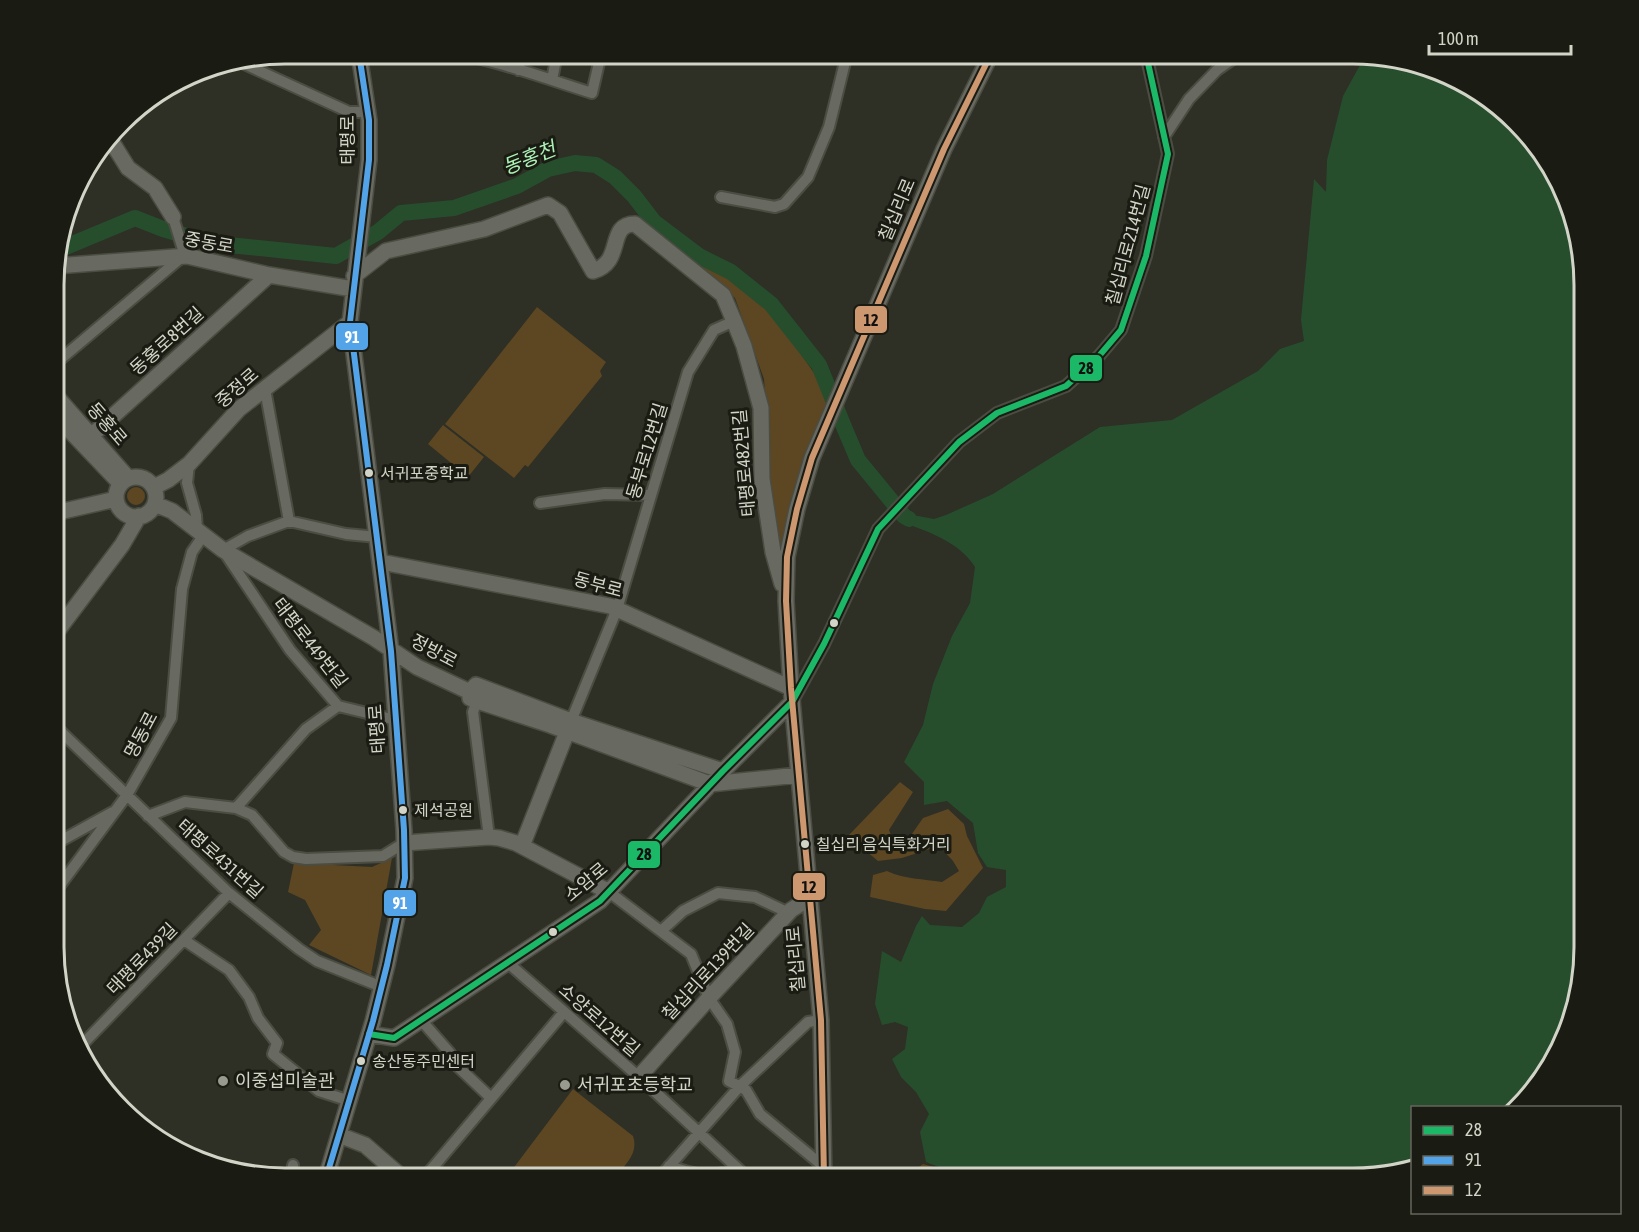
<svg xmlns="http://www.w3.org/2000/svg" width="1639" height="1232" viewBox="0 0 1639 1232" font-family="'Asap Condensed','Noto Sans KR',sans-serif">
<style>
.green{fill:#5d4622}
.water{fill:#264e2d}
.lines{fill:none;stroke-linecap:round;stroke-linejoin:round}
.river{stroke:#264e2d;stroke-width:16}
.street-casing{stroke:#4b4c42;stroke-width:14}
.secondary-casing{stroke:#4b4c42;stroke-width:18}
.street{stroke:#686960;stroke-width:10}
.secondary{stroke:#686960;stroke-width:15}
.bus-1-casing{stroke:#1a1b12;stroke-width:10}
.bus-2-casing{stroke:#1a1b12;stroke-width:10}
.bus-3-casing{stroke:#1a1b12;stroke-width:10}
.bus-1{stroke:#1ab867;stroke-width:6}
.bus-2{stroke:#53a3e8;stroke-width:6}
.bus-3{stroke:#cd976f;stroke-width:6}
.bus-dot{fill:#d3d4c8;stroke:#1a1b12;stroke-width:2}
.poi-dot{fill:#999a8f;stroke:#1a1b12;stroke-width:2}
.labels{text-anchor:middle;stroke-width:6;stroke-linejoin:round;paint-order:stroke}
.bus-label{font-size:16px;fill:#d3d4c8;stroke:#1a1b12;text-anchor:start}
.street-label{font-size:18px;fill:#d3d4c8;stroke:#1a1b12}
.poi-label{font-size:18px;fill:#d3d4c8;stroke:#1a1b12;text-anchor:start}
.water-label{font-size:20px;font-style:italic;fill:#adf3b8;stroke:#1a1b12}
.rim{fill:none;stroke:#d3d4c8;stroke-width:3}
.line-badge{stroke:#1a1b12;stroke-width:2}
.badge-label{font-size:16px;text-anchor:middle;font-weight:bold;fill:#fff}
.pale-badge-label{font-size:16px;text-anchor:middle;font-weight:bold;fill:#111}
</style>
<rect width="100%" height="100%" fill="#2e2f25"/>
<path class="green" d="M662 229 765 303 833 400 777 568 764 379 735 298Z
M537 307 606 362 600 371 602 376 528 467 525 465 514 478 445 424Z
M443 425 484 457 468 477 428 444Z
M127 496a9 9 0 1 1 18 0a9 9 0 1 1-18 0Z
M900 782 913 792 889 830 893 840 907 841 923 818 948 809 964 824 967 836 983 868 946 911 925 909 870 897 873 875 887 871C904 879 924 879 942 882L959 871 953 861 939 846 902 858 878 861 848 836Z
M392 858 371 975 309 945 321 930 305 900 288 892 294 863 372 867Z
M573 1089 633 1136C639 1154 625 1164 615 1178H506Z
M923 1164 948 1171 957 1178H889L906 1176Z"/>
<path class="water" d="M1371 55 1442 71 1506 111 1561 183 1585 285 1584 962 1568 1035 1528 1099 1517 1107 1412 1108V1164L1354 1178H966C955 1168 940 1169 926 1162L920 1132 929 1114 916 1092 901 1077 892 1059 905 1049 908 1027 895 1022 882 1025 875 1004 882 951 901 962 916 926 922 916 930 925 962 927 979 913 987 897 1006 887V870L987 867 978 853 973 823 947 801 924 805V782L904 762 923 725 933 684 952 636 970 603 975 567C959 541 926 531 899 521L902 513 934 519 946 515 993 494 1100 427 1172 420 1258 371 1280 349 1304 341 1301 320 1314 179 1326 192 1327 160 1343 96 1365 56Z"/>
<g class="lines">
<path class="river" d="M58 247 63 248 135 218 163 229 210 243 336 256 378 232 401 213 454 208 517 186 548 169 575 163 596 165 615 177 634 196 654 222 699 256 731 272 771 304 819 365 844 427 858 460 904 516 909 519"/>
<defs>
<path id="street" d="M360 59C395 53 451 51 485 60 521 69 557 82 592 93L601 54
M240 62 349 112H368
M518 70 522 54
M552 80 557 54
M1164 137 1189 99 1217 70 1240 54
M721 197 775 207 784 204 808 177 829 127 847 54
M173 217 185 256
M56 363 182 257
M265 389 289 521
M189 464 187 483 196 515 197 530
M540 503 605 494 651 495
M377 537 346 534 289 521 248 536 223 550 290 650 338 706 396 720
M477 701 473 712 489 837
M792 702 824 644 878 529 959 442 997 413 1066 386 1099 356 1121 330 1146 256 1168 154 1146 54
M55 726 229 893 299 949 317 961 382 987
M569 726 617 609 688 372 714 330 734 321
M236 808 306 729 338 706
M148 816 185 802 236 808 252 815 284 852 293 857 306 859 383 856 404 843
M55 844 113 812
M55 892 127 795 171 718 182 589 192 552 203 536
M609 892 691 954 709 998 727 1024 735 1052 729 1081 746 1090 760 1114 823 1166
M661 931 683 911 718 893 755 897 789 913
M184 940 229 970 249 997 258 1018 277 1043 273 1054 319 1091 350 1101
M507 962 639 1077 748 1178
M421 1020 450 1053 453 1062 491 1098
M78 1049 229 893
M669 1166C693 1174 713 1181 736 1167
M291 1178 293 1165
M424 1178 564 1012
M659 1178 740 1086 808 1022 821 1020"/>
<path id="secondary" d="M110 139 128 168 155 188 173 217
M56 266 187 256 269 275 353 289
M354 276 386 251 484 229 548 205 560 213 593 271C625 262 606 224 635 224L723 295 734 321 744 346 761 408 762 479 773 552 782 584
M56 396 128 478
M56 416 118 481
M92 435 269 275
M116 497a20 20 0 1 1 40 0a20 20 0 1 1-40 0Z
M154 487 168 480 189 464 239 409 350 322
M155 504 172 511 223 550 374 638 417 667 470 692
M55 513 116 499
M381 562 610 606 791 688
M55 634 122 545 139 516
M470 692V698L477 701 550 725 710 784 799 775
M470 692 476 685 571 721 723 771
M404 843 489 837 499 838 516 843 609 892
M522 846 567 732
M369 1034 394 1038 600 901 723 771 792 702
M639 1077 709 998 791 910 810 898
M339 1135 365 1145 403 1178
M326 1178 373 1021 387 965 405 878 404 830 391 651 350 322 369 160V120L359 54
M824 1178 821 1020 791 688 786 601 787 557 797 509 812 458 944 149 991 54"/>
</defs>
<use href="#street" class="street-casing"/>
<use href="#secondary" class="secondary-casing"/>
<use href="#street" class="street"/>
<use href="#secondary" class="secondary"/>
<defs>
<path id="bus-1" d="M369 1034 394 1038 600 901 723 771 792 702 824 644 878 529 959 442 997 413 1066 386 1099 356 1121 330 1146 256 1168 154 1146 54"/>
<path id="bus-2" d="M326 1178 373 1021 387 965 405 878 404 830 391 651 350 322 369 160V120L359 54"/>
<path id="bus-3" d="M824 1178 821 1020 791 688 786 601 787 557 797 509 812 458 944 149 991 54"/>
</defs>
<use href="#bus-1" class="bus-1-casing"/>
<use href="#bus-2" class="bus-2-casing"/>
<use href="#bus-3" class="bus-3-casing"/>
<use href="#bus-1" class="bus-1"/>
<use href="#bus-2" class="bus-2"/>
<use href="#bus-3" class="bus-3"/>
</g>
<g class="bus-dot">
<circle cx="369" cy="473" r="5"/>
<circle cx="834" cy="623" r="5"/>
<circle cx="403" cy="810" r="5"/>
<circle cx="805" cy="844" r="5"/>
<circle cx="553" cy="932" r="5"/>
<circle cx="361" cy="1061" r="5"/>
</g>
<g class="poi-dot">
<circle cx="223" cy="1081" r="6"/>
<circle cx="565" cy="1085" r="6"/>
</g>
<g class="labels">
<g class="bus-label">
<text x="380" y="479">서귀포중학교</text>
<text x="414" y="816">제석공원</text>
<text x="816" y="850">칠십리 음식특화거리</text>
<text x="372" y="1067">송산동주민센터</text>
</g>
<g class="street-label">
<text transform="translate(348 140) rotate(-90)" y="6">태평로</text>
<text transform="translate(897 210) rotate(-67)" y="6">칠십리로</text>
<text transform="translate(209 243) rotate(10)" y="6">중동로</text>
<text transform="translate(1128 245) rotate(-75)" y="6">칠십리로214번길</text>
<text transform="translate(167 341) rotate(-42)" y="6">동홍로8번길</text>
<text transform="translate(237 388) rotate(-41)" y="6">중정로</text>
<text transform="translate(107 424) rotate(49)" y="6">동홍로</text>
<text transform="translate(647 451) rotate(-73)" y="6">동부로12번길</text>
<text transform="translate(744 463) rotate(-95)" y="6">태평로482번길</text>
<text transform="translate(598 585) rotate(15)" y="6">동부로</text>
<text transform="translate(310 643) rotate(52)" y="6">태평로449번길</text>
<text transform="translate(434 651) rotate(28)" y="6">정방로</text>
<text transform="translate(377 729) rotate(-94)" y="6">태평로</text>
<text transform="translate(141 735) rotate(-62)" y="6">명동로</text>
<text transform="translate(220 859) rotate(42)" y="6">태평로431번길</text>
<text transform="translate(586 882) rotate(-40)" y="6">소암로</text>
<text transform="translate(142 959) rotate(-46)" y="6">태평로439길</text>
<text transform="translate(796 959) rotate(-95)" y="6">칠십리로</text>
<text transform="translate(708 972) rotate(-47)" y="6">칠십리로139번길</text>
<text transform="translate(599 1020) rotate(41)" y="6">소양로12번길</text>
</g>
<g class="poi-label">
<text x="235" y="1087">이중섭미술관</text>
<text x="577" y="1091">서귀포초등학교</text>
</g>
<g class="water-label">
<text transform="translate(529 158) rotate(-22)" y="7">동홍천</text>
</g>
</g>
<path d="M0 0H1639V1232H0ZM285 64H1353A221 221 0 0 1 1574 285V947A221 221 0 0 1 1353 1168H285A221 221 0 0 1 64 947V285A221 221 0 0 1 285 64Z" fill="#1a1b12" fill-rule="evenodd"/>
<path class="rim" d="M285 64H1353A221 221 0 0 1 1574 285V947A221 221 0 0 1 1353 1168H285A221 221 0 0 1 64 947V285A221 221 0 0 1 285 64Z"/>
<g class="line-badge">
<rect x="854" y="305" width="34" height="29" rx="6" fill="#cd976f"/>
<rect x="335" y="322" width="34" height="29" rx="6" fill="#53a3e8"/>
<rect x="1069" y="354" width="34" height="28" rx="6" fill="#1ab867"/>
<rect x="627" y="840" width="34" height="29" rx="6" fill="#1ab867"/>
<rect x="792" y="872" width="34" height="29" rx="6" fill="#cd976f"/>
<rect x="383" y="889" width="34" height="28" rx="6" fill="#53a3e8"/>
</g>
<g class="badge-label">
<text x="352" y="343">91</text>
<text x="400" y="909">91</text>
</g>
<g class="pale-badge-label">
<text x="871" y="326">12</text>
<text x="1086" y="374">28</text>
<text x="644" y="860">28</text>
<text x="809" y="893">12</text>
</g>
<rect x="1411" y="1106" width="210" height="108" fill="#1a1b12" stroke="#64655b" stroke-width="1.5"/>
<rect x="1423" y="1126" width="30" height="9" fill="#1ab867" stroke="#64655b" stroke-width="1.5"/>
<text x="1465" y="1136" font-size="18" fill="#d3d4c8">28</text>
<rect x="1423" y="1156" width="30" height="9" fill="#53a3e8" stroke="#64655b" stroke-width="1.5"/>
<text x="1465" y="1166" font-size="18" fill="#d3d4c8">91</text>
<rect x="1423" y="1186" width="30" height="9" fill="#cd976f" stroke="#64655b" stroke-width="1.5"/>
<text x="1465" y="1196" font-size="18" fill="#d3d4c8">12</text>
<path d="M1429 45v9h142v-9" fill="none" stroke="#d3d4c8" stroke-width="3"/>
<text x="1438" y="45" font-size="18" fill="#d3d4c8" stroke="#1a1b12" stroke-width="4.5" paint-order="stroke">100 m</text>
</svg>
